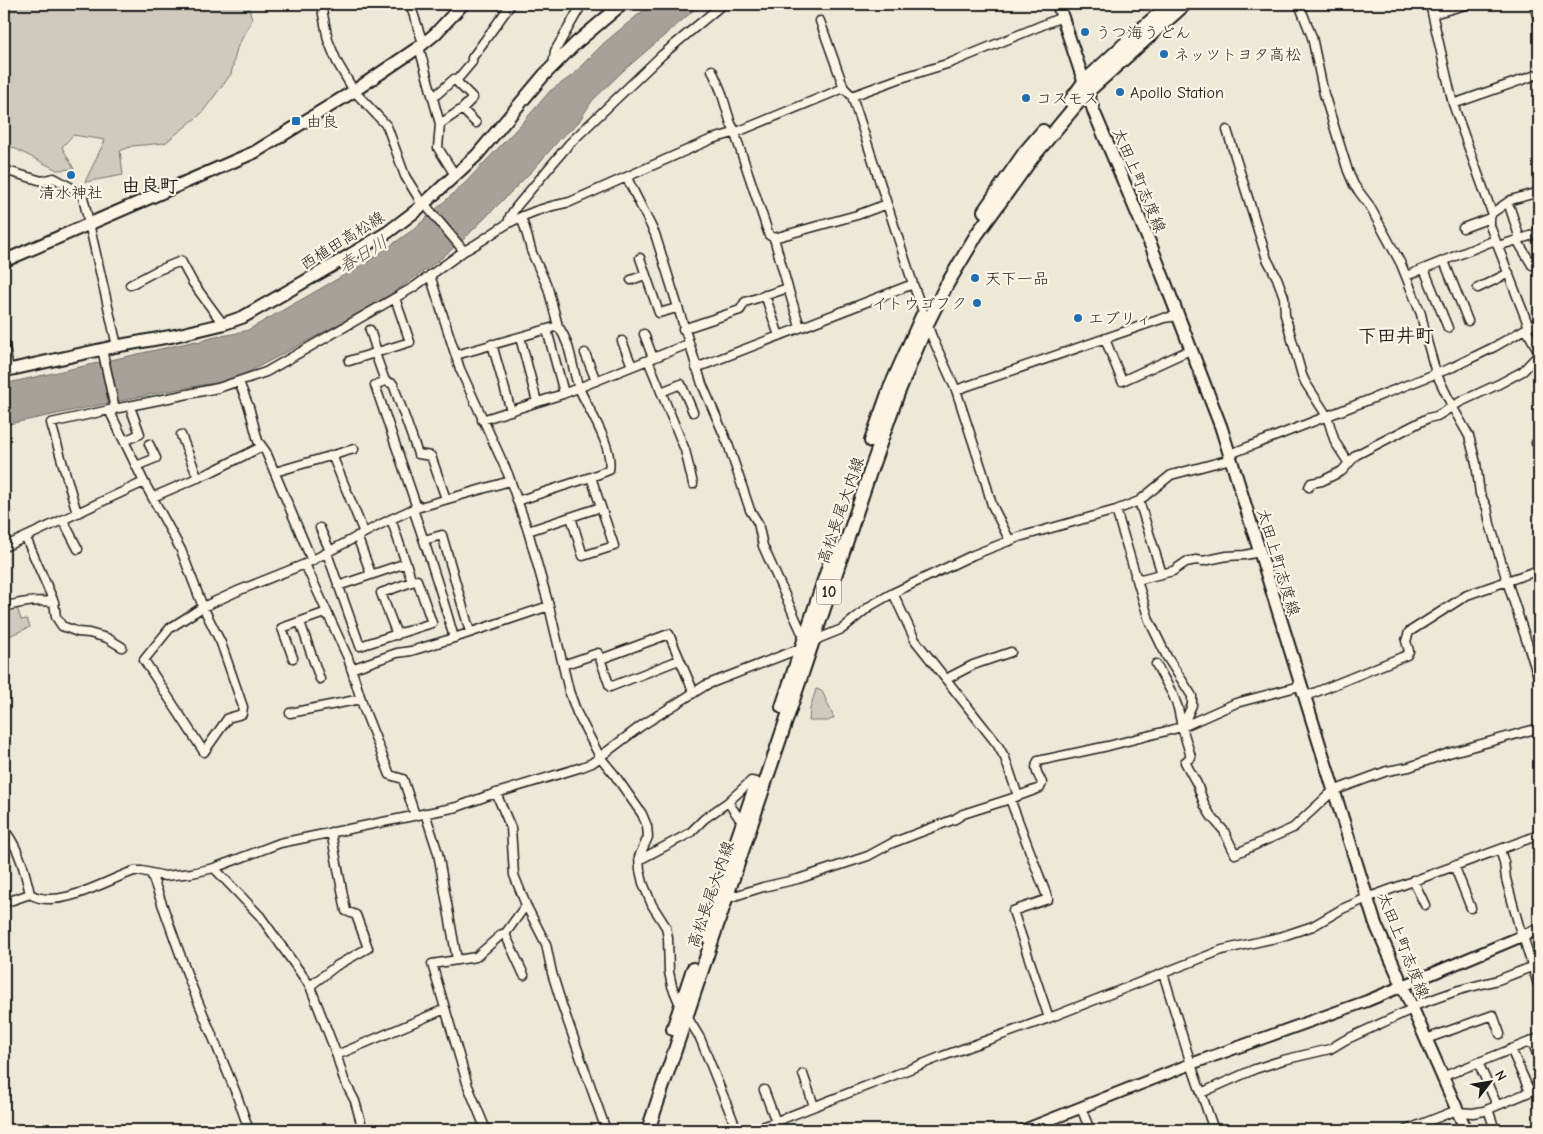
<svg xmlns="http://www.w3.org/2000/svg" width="1543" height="1134" viewBox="0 0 1543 1134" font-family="'Comic Neue','Klee One',sans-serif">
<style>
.green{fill:#cfcabd;stroke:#76736c}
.water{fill:#a7a299;stroke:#6f6c67}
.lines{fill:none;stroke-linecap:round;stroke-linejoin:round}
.minor-casing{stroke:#1c1c1c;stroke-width:11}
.tertiary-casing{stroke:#1c1c1c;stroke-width:14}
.secondary-casing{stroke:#1c1c1c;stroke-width:15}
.primary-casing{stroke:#1c1c1c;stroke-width:16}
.minor{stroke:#fcf5e5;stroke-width:8}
.tertiary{stroke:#fcf5e5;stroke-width:10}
.secondary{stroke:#fcf5e5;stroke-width:11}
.primary{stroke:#fcf5e5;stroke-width:12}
.poi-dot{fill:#1f6fb2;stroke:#fcf5e5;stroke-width:2}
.labels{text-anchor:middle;stroke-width:4.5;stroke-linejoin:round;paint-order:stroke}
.shield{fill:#fcf5e5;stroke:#5f5d58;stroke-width:1}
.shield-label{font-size:15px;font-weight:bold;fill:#1c1c1c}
.poi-label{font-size:16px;fill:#1c1c1c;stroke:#fcf5e5;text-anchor:start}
.street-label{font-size:16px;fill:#1c1c1c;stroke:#fcf5e5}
.water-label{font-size:18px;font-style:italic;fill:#5b5854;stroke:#fcf5e5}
.quarter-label{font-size:19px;font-weight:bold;fill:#1c1c1c;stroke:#fcf5e5}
</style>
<rect width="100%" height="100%" fill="#eee8d9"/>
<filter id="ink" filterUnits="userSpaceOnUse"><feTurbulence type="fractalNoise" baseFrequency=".02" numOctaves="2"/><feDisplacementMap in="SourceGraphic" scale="10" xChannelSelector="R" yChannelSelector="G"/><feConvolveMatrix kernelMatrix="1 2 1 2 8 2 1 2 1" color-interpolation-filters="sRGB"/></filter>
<g filter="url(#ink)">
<path class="green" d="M4 4H248L252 20 237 48 231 74 201 114 165 143 132 146 120 151 123 175 85 182 105 140 73 135 62 147 74 169 57 170 4 143Z
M17 607 21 620 27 619 30 627 4 638V608Z
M816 689 822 691 834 718 828 721H809L810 709Z"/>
<path class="water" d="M651 4H701L623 71 592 101 578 123 560 139 531 172 464 239 438 261 390 295 345 321 239 377 218 384H208L162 392 4 425V384L196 341 198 343C213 335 231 336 248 330L369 261 414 229 465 183 525 120 550 91 570 77 604 43Z"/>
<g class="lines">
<defs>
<path id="minor" d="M321 4 328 40 337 62 354 91 387 126 405 176 418 197 421 206 427 207 464 251 414 287 266 372 218 388 109 410 144 482 181 550 203 607 221 643 243 707 242 714 228 718 204 752 144 660 170 628 203 607 240 590 305 564 387 521 413 509 510 481
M410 4 423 43
M1299 4 1312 37 1324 94 1348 171 1354 185 1369 205 1401 264 1421 314 1427 341 1436 373 1453 408 1469 436 1476 463 1480 494 1487 508 1490 524 1507 581 1539 570
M1430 4 1453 104 1492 213 1490 218V226L1529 327
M1534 4 1539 24
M1433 14 1469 4
M820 21 844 88
M419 47 440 124
M553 66 555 51 582 4
M712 70 721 91 731 124 736 132V137L769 235 774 238
M456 81 472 62V58L509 7
M433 98 454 79 473 98 462 109
M1453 104 1539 74
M1227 130 1267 259 1277 278 1284 297 1285 315 1302 375 1305 382 1327 416 1335 442 1348 462
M4 170 42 181 54 178 72 188 83 197 117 346
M455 175 438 148 440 124 462 109 476 123
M627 178 655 234 702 384 728 444 750 510 758 523 763 546 801 631 806 634
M1510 208 1520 239
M1492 213 1511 200 1539 192
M521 218 525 228 532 253 548 288 558 326
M508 223 510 216 517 206 569 144 662 55 723 4
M1463 228 1490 218
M1517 240 1532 265
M1498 246 1536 234 1539 230
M464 251C480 243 492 233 507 224 526 213 549 206 570 202L712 139 737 132 844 88 852 96
M640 258 659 313 677 308
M1444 261 1468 321
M1424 269 1448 328
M430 275 460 369 508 474 528 531 549 606 569 691 577 713 600 757 614 774 642 814 647 826 648 837 639 857 640 870 643 883 652 905 666 927 668 938 669 972 672 986 680 1005 700 1038 737 1130
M1406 276 1495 240
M631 280 645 275
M130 285 156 271 181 261 193 283 223 324
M788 288 774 238 857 215 887 204
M1478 288 1509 273
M765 295 779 336
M683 329 740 310 745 302 788 288 800 327
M1526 329 1539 352
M370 330 377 352
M547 330 564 393
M644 334 653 358
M520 337 537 402
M1105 339 1122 381 1192 349
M622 341 632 366
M4 342 9 370
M492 344 511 411
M102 349 115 409
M375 353 385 381 393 384 418 454 431 456 446 499
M585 353 596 381
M456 355 558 326C572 345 571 367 579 388 588 409 614 447 609 470L591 477
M648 360 685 450 693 484
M349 361 410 342 395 298
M696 368 913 284
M385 381 375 385 417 508
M239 382 249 407 258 441 266 452 312 561
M956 390 1164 318 1179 316
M661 392 681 384 693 412
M482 420 563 394 688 344
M181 435 198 478
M124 441 140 434 132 412
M1536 443 1539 442
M1230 454 1453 367 1494 347 1539 321
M332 455 364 533
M136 466 156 458 149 444
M275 472 354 449
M1309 487 1311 483 1322 481 1342 471 1356 455 1428 418 1437 416 1460 402 1499 384 1523 371 1539 354
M153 497 211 472 261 447
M517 501 591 477 601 507 528 531
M1139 501 1162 574
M413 509C428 552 442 594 454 638L549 606
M1116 510 1149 620 1167 657 1192 696V705L1185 721
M77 513 51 423 109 410
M571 517 583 556 614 546 601 507
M391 519 406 563
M63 520 78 549
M320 528 330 551
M357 536 371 574
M26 538 54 602 56 617 62 626 78 632 89 633 107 638 122 647
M424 540 442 535 470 632
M1010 541 992 505 983 473 956 390 932 337 913 284 852 96 901 78 950 63 1062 17
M4 547 144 482
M327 553 360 646 432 623 417 580 381 593 397 635
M305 564 348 658 364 709 390 775 403 779 415 815
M1135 576 1141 579 1173 571 1186 562 1196 560 1203 561 1227 556 1245 555 1259 552
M338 586 406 563 412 582
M893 593 915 640 997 744 1005 758 1018 796
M4 607C20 602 37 600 54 602
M300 622 320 679
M814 642 820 638 842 629 870 606 893 593 973 555 1019 537 1116 510 1139 501 1171 475 1231 459
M293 658 282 628 327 612
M601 659 669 634 694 693
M1156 664 1173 695 1178 708 1182 727 1191 757 1185 762 1197 784 1205 806 1211 816 1224 831 1235 854 1293 828 1333 791 1387 771 1409 767 1449 753 1539 728
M563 665 598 653 610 687 679 660
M351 669 397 653 411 651 454 638
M946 679 973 665 1011 652
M1304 697 1407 655 1409 651 1406 641 1409 632 1467 595 1507 581 1539 679
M290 713 361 699
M728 802 739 818 743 821
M425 813 438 853 457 960 432 964 468 1086 486 1130
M4 832H6C20 851 25 872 30 894
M1500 850 1504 862 1506 879 1522 937
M639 857 643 858 690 833 704 819 728 802 751 781 756 782
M1454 865 1471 908
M214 868 260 916 310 986 336 1053 344 1080 355 1101 363 1130
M151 873 190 982 236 1093 249 1130
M1413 880 1425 905
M725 899 763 887 798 879 868 856 892 843 955 819 963 814 1010 799 1040 788 1042 783C1039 775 1033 770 1038 761L1108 746 1182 727 1236 703 1300 686
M4 903 30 894C58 911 106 880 134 871H142L165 876 192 873 214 868 280 843 457 807 487 796 582 767 592 763 641 726 706 685 804 647
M526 905 546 944 552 973 562 1005 606 1130
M505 934 524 975
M1523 936 1539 988
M457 960 476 957 502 934H505L526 905 514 875 511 828 496 793
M1163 973 1191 1064 1214 1130
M310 986 336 966 368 948 356 915 346 911 331 832
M1411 1007 1459 990 1498 980 1539 964
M1049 1018 1222 950 1280 937 1313 926 1342 909 1367 898 1539 835
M1426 1039 1493 1015 1500 1034
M1532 1041 1539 1059
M1511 1049 1530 1092
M337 1055 445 1009
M1478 1062 1497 1105
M803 1074 814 1106
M1442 1077 1539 1038
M764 1090 776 1122
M1201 1093 1255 1069 1283 1060 1330 1049 1345 1040 1412 1009
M1081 1108 1090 1130
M1488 1109 1495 1130
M1458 1112 1473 1113 1484 1111 1539 1088
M754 1130 943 1056 1049 1018 1013 911 1048 899 1010 799
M1406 1130 1457 1110"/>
<path id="tertiary" d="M1024 1130 1191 1064 1367 1001 1539 929"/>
<path id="secondary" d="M1058 4 1094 112 1152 248 1221 427 1375 923 1466 1130
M4 261 255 152 354 91 419 47 435 34 463 4
M4 371 117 346 173 336 223 324 243 317 335 264 388 232 417 210 477 155 544 75 576 43 622 4"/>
<path id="primary" d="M1070 101 1084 82 1130 39 1170 4
M984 211 1025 152 1043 131
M871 441 890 388 922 316
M782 707 834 550
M704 936 754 790
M673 1029 693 969
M648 1130 870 472 898 393 927 324 946 286 977 234 1032 158 1087 92 1185 4"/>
</defs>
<use href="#minor" class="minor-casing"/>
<use href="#tertiary" class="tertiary-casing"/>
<use href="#secondary" class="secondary-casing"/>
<use href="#primary" class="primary-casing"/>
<use href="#minor" class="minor"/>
<use href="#tertiary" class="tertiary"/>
<use href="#secondary" class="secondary"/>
<use href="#primary" class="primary"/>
</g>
</g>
<g class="poi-dot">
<circle cx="1085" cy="32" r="5"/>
<circle cx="1164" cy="54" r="5"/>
<circle cx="1120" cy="92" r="5"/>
<circle cx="1026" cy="98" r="5"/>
<rect x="291" y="116" width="10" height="10" rx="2.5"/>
<circle cx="71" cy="175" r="5"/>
<circle cx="975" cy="278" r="5"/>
<circle cx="977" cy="303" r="5"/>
<circle cx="1078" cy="318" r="5"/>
</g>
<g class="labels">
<rect class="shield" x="816.5" y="579.5" width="25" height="25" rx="4"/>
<g class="shield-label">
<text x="829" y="597">10</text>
</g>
<g class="poi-label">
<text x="1095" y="38">うつ海うどん</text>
<text x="1174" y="60">ネッツトヨタ高松</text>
<text x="1130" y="98">Apollo Station</text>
<text x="1036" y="104">コスモス</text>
<text x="306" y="127">由良</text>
<text x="71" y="198" text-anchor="middle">清水神社</text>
<text x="985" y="284">天下一品</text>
<text x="967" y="309" text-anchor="end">イトウゴフク</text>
<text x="1088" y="324">エブリィ</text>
</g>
<g class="street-label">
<text transform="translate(1140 180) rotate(67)" y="6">太田上町志度線</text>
<text transform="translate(342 240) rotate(-32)" y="6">西植田高松線</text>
<text transform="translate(840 510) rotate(-71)" y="6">高松長尾大内線</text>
<text transform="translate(1279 562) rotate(73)" y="6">太田上町志度線</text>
<text transform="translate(710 894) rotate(-71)" y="6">高松長尾大内線</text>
<text transform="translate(1404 945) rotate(68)" y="6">太田上町志度線</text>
</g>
<g class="water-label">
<text transform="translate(363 254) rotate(-31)" y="6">春日川</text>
</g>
<g class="quarter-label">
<text x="150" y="192">由良町</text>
<text x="1396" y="342">下田井町</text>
</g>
</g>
<rect width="1543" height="1134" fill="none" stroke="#fcf5e5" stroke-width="20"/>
<rect x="10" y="10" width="1523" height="1114" fill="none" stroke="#1c1c1c" stroke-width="2" filter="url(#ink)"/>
<g transform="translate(1490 1082) rotate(59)" stroke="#fcf5e5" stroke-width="4" paint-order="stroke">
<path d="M0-4L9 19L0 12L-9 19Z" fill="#1c1c1c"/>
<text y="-8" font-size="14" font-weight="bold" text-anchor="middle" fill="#1c1c1c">N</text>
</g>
</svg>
